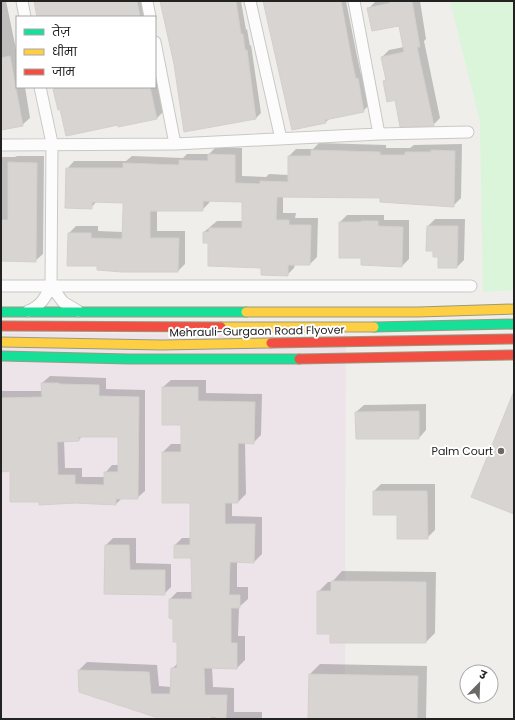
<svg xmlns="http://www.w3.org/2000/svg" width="515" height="720" viewBox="0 0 515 720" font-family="Poppins,'Noto Sans Devanagari',sans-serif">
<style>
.industrial{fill:#ede4e9}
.park{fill:#daf5da}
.shadow{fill:#0003;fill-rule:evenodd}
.building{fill:#d7d4d2;stroke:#d3d0cc;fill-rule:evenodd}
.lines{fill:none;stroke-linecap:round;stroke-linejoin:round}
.street-casing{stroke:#c9c8c7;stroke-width:13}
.fast-casing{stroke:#999a82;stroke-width:11}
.slow-casing{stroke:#999a82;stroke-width:11}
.jam-casing{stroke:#999a82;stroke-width:11}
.street{stroke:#fdfcfc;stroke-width:11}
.fast{stroke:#16e098;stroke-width:9}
.slow{stroke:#ffcf43;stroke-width:9}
.jam{stroke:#f24e42;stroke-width:9}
.poi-dot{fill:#6a6968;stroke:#fff;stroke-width:1.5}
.labels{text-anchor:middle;stroke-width:4;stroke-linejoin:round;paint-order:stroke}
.street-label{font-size:11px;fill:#222;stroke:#fff}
.poi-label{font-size:11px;fill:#222;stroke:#fff;text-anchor:end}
</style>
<rect width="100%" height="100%" fill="#f0eeeb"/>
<path class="industrial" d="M1 333 346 335 345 719H1Z"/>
<path class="park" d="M450 1H514V290L483 292 480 122Z"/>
<path class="shadow" d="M1 1H6L16 49H17V87H25L30 118 22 125 1 129Z
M35 1H146L150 17H40Z
M161 1H241L246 30 247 29 250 46 251 45 261 113 256 118 175 64Z
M264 1H346L357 56 361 74H363L368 106 363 111 330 118 326 122Z
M376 1H420L426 39 424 41 440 118 433 125 395 99 384 81 387 78 382 57 389 50 404 47 400 25 369 8Z
M155 57 164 111 157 118 119 124 61 108 54 89 56 87H155Z
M319 143 386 145V148H410L414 145 462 144 461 198 453 206 381 197 283 196V213H296L295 218H318L317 257 310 264H295L294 268 287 275 262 267 209 242 204 232 217 221H243L244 201 210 200 209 203 202 210H157V231H185V264L178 271 98 265 69 233 76 226H98V231L123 232 124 202 97 201 91 208 67 169 74 161H126L132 156 183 158 187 154H209L216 147 242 148V176L266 177 269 174 289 175V156L296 149H313Z
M17 156H44L43 254 35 261 1 260V157H15Z
M347 215H384V220H409V259L402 266 362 257 340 222Z
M435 219H465L464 260 457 267 439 256 428 226Z
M50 376 106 378V389L145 390V491L137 498H122L116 504 40 501 11 470 1 471V391H42V383ZM82 436H119V465H112L105 473V477H82V468H65L64 440H79Z
M171 380H206V393L262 394 261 435 253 443 245 442 246 494 238 502H232V516L262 517V554L254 562 237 561V587H248V599L239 607 238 636H245V660L237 668 212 667 213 687 234 688V712H262V719H211V716L79 670 87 662 157 665 159 686 171 687 172 669 178 663V641L170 599 177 592H193L192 557 175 545 182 538H191V502L163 452 171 444H182V424L163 387Z
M426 404V430L419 438 356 412 364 405Z
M381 484H435V530L427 538 374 491Z
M113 538H136V563L171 564V587L164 594 105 593 106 545Z
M342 571 436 572 435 633 426 642 331 633 318 592 328 582H332Z
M320 664 427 666 426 719H309L310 674Z"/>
<path class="building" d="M34 1H137L140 17H37Z
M160 1H236L241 34H243L245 50H247L256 119 184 132 174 64Z
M263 1H341L352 61 356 79 358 78 364 112 325 120 326 123 292 130Z
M390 1H412L420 47H417L434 126 400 127 395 100 387 102 383 81 386 80 381 57 404 52 399 26 372 31 367 8 390 3Z
M10 56 23 126 1 130V58Z
M62 87H150L157 119 118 127V125L66 136 60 109 58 110 53 89Z
M311 150 380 152V155H405V152H431V150L455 151 454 207 380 202V198L277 197 276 220H289V225H311L310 265H288V276L261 275V268L208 266V243H203V232H209V228H242V202L203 201V211H150V238H179L178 272H122L97 270V266H67L68 233H91V238L122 239 123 209V203L92 202V209L65 208 66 168H123V163L179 165V160L208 161V154L235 155V183L260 184V181L288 182V156H311Z
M8 162 37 163 36 262 1 261V220H8Z
M361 221H378V226L403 227 402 267 361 265V258H339V222H361Z
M427 226H458L457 268H438V257H433V251H426Z
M41 383H59V384L99 385V396L139 397 138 499H116V505L75 503 39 505V502H10V471L1 472V398L42 397ZM79 437H118V472H104V485L75 484V475H58L57 442 79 441Z
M162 387H198V401L255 402 254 444 238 443V503H225V524H255L254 563 230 562 229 595H240V608H231V643H237V669L204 668 205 695H227L226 719H216V717H155L79 692 78 670 149 672 151 694H170L171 668H177V642H173V619L169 618V599H192L191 558H174V545H190V503H162V452H181V425H162Z
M514 391V514L471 497Z
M419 411V439H356L355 412Z
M373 491H427L428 539H397V515H373Z
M105 545H129L130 570H165V595L104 594Z
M331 581 426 582V643H330V634H317V591H331Z
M309 674 418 676 417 719H308Z"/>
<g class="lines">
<defs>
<path id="street" d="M22 1 25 17
M147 1 150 17
M250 1 281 139
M354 1 379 134
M155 42 175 144
M1 145 175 144 379 134 468 132
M1 286H471
M51 286 63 302 78 311
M28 311C41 306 45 298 51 286L52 143 40 87"/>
<path id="fast" d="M1 312H246
M374 327 514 324
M1 356 129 359H299"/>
<path id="slow" d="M246 312H418L514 309
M221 327H374
M1 342 162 345 271 343"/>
<path id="jam" d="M1 326 221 327
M271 343 514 339
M299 359 514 355"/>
</defs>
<use href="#street" class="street-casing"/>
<use href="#fast" class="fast-casing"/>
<use href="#slow" class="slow-casing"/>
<use href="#jam" class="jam-casing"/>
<use href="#street" class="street"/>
<use href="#fast" class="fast"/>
<use href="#slow" class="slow"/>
<use href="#jam" class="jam"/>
</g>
<circle class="poi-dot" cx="501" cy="451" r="4"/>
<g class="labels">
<g class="street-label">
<text transform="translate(257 331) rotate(-1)" y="4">Mehrauli-Gurgaon Road Flyover</text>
</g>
<g class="poi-label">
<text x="493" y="455">Palm Court</text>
</g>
</g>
<rect width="515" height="720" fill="none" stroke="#222222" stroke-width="4"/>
<rect x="16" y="16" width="140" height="72" fill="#ffffff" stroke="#a7a7a7"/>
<rect x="24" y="29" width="20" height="6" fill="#16e098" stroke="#a7a7a7"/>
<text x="52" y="36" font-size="12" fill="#222222">तेज़</text>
<rect x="24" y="49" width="20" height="6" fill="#ffcf43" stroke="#a7a7a7"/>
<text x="52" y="56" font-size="12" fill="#222222">धीमा</text>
<rect x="24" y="69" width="20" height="6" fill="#f24e42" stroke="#a7a7a7"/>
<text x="52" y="76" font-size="12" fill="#222222">जाम</text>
<g transform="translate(479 684) rotate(23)"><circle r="19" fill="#ffffff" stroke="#a7a7a7"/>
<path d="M0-3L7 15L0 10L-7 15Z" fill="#6a6968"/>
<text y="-6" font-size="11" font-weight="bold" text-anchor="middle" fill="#222222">उ</text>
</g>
</svg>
